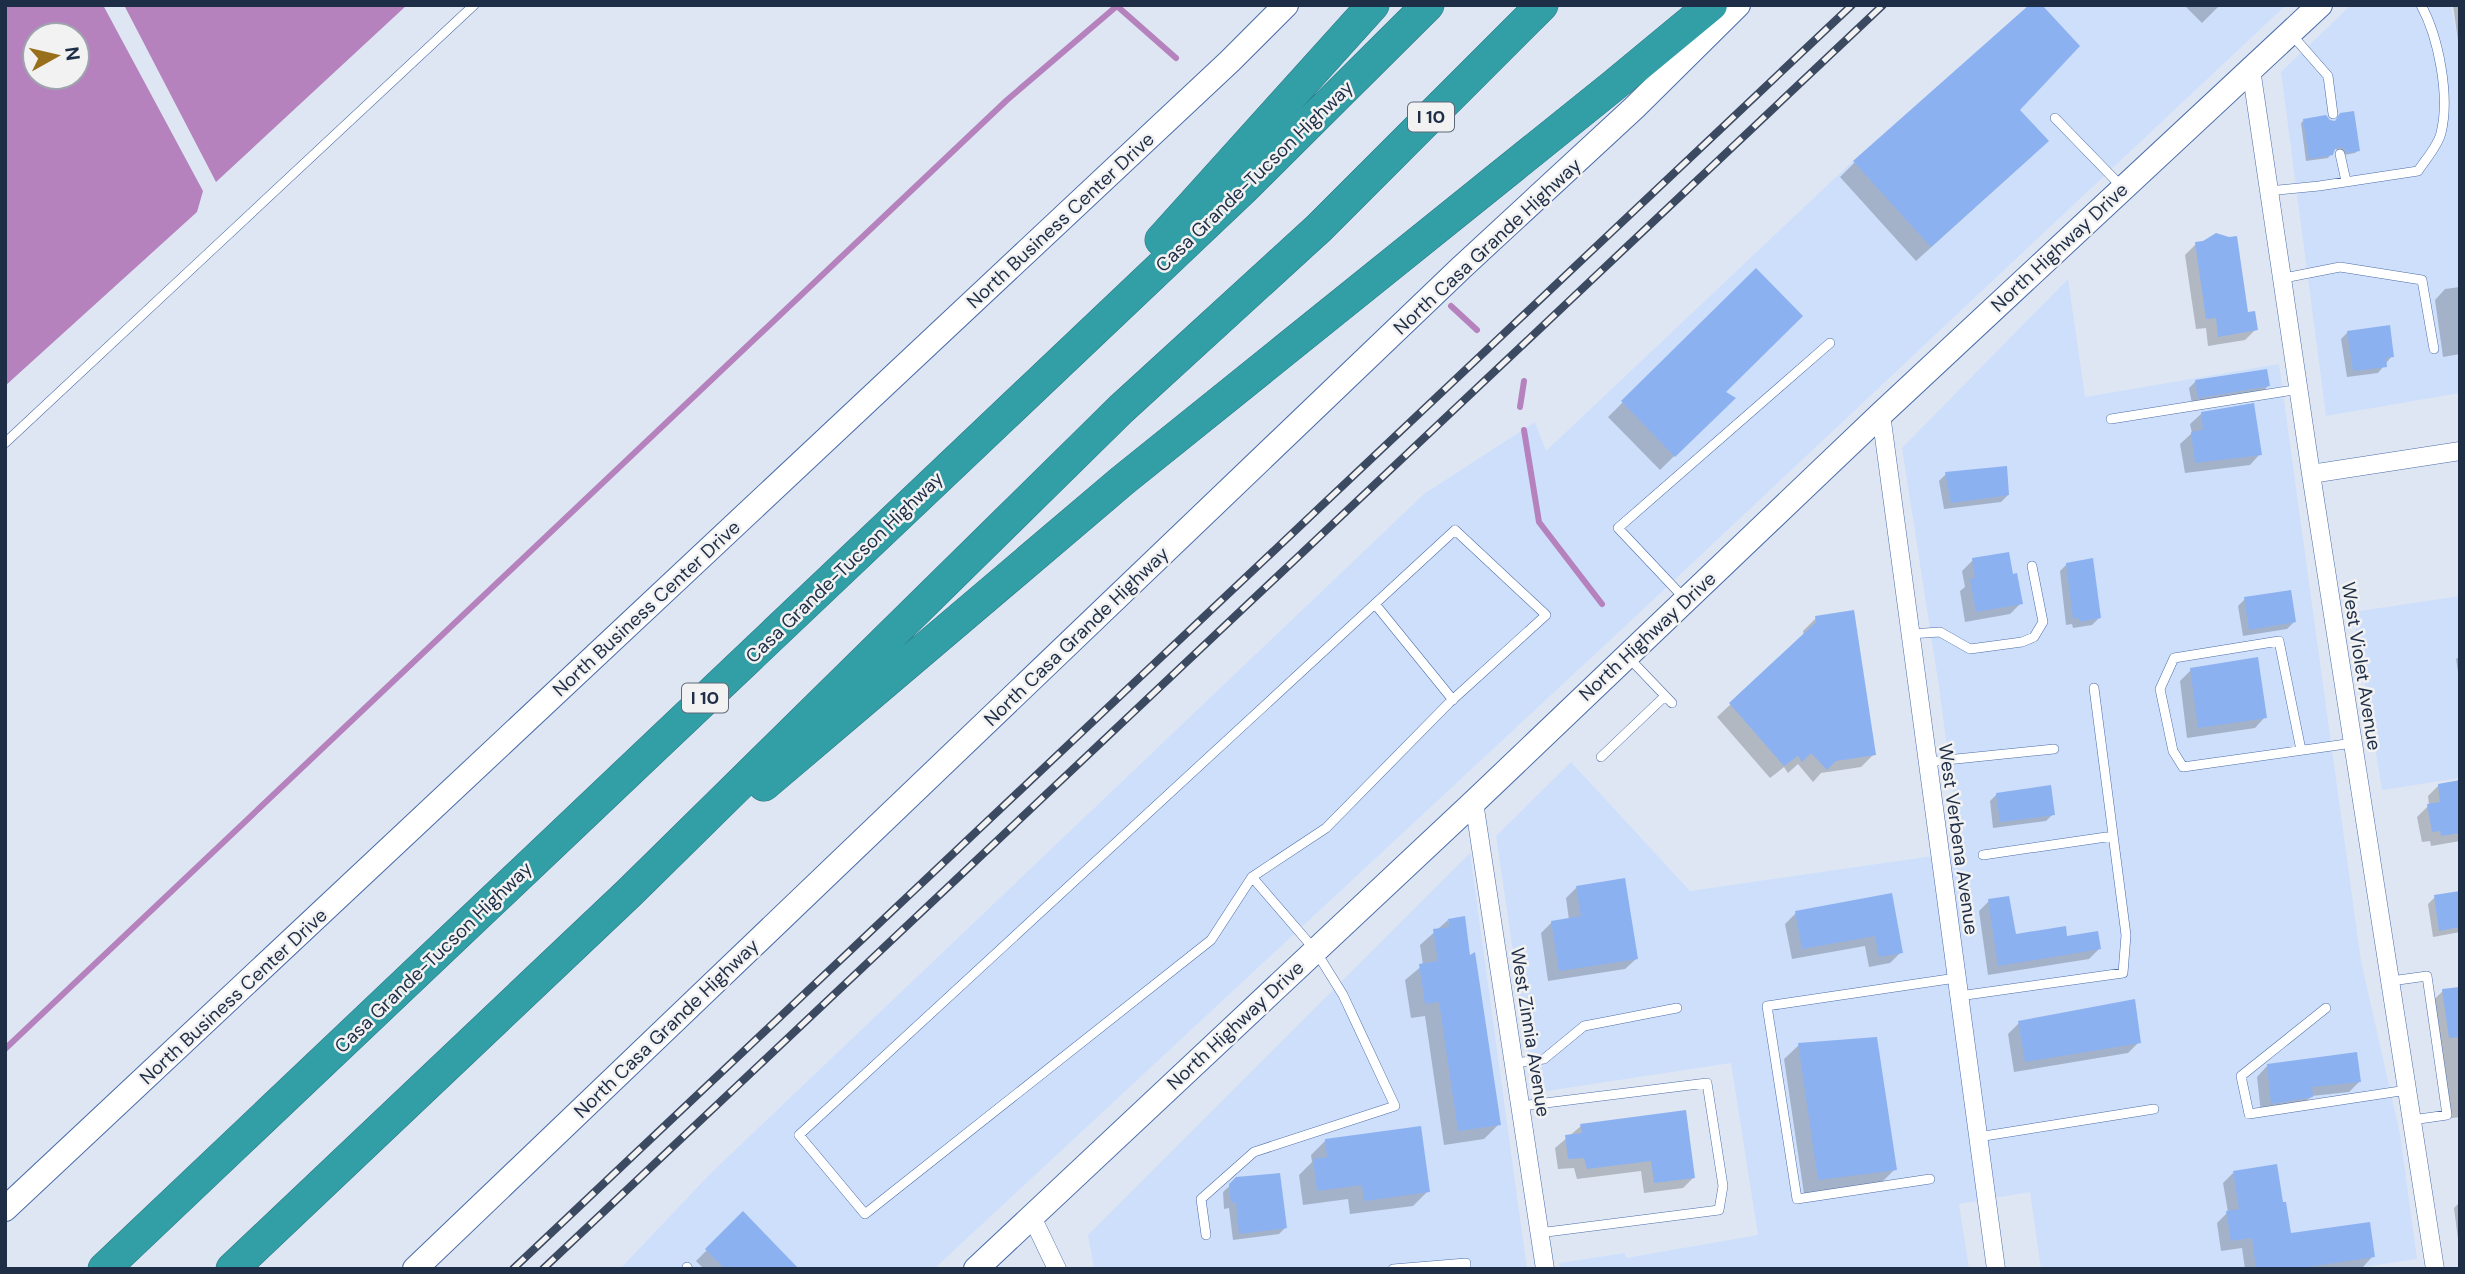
<svg xmlns="http://www.w3.org/2000/svg" width="2465" height="1274" viewBox="0 0 2465 1274" font-family="'DM Sans',sans-serif">
<style>
.built{fill:#cedffc}
.water{fill:#b582be;fill-rule:evenodd}
.shadow{fill:#0003}
.lines{fill:none;stroke-linecap:round;stroke-linejoin:round}
.stream{stroke:#b582be;stroke-width:6}
.building{fill:#8cb1f1}
.lane-casing{stroke:#4b6da8;stroke-width:10}
.street-casing{stroke:#4b6da8;stroke-width:19}
.secondary-casing{stroke:#4b6da8;stroke-width:26}
.highway-casing{stroke:#2b7784;stroke-width:33}
.lane{stroke:#fff;stroke-width:9}
.street{stroke:#fff;stroke-width:18}
.secondary{stroke:#fff;stroke-width:24}
.highway{stroke:#329ea5;stroke-width:32}
.rail-casing{stroke:#3b4961;stroke-width:8}
.rail{stroke:#f2f2f2;stroke-width:5;stroke-dasharray:16;stroke-linecap:butt}
.labels{text-anchor:middle;stroke-width:5;stroke-linejoin:round;paint-order:stroke}
.shield{fill:#f2f2f2;stroke:#5e697a;stroke-width:2}
.shield-label{font-size:18px;font-weight:bold;fill:#1f2e47}
.street-label{font-size:19px;fill:#1f2e47;stroke:#f2f2f2}
</style>
<rect width="100%" height="100%" fill="#dee6f3"/>
<path class="built" d="M2029 5H2286L1636 616 934 1269H620L709 1175 1424 494 1535 422 1546 451 1853 161Z
M2351 5H2451L2460 51V393L2326 416 2281 72Z
M2068 279 2085 397 2279 364 2361 961 2400 1134 2417 1259 2350 1269H2041L2030 1192 1959 1204 1969 1269H1560L1559 1263 1625 1253 1626 1258 1758 1235 1731 1063 1534 1093 1496 836 1571 762 1690 891 1961 852 1939 687 1902 448Z
M2460 596V778L2382 790 2353 612Z
M1470 853 1527 1269H1094L1088 1235Z"/>
<path class="water" d="M5 5H103L203 191 197 212 5 386ZM35 35H77V77H35Z
M124 5H407L216 182Z"/>
<path class="shadow" d="M2184 5H2220L2202 23Z
M2453 5H2460V40L2458 41Z
M2304 120 2358 150 2355 153 2344 155 2342 151 2335 149 2328 158 2306 161 2301 123Z
M2032 156 1916 261 1840 177 1854 163Z
M2196 244 2256 329 2245 340 2208 346 2206 328 2196 329 2185 255Z
M1756 270 1723 392 1733 398 1660 470 1608 417Z
M2460 287V354L2443 357 2435 300 2445 289Z
M2348 332 2392 356 2378 373 2347 377 2341 339Z
M2196 381 2268 386 2261 393 2192 404 2189 388Z
M2201 414 2260 454 2250 465 2185 473 2180 444 2192 433 2190 424Z
M1946 474 2008 495 2001 502 1944 509 1939 481Z
M1973 560 2021 603 2010 614 1965 622 1960 591 1965 587 1962 571Z
M2067 564 2099 618 2092 625 2073 628 2072 624 2066 625 2060 571Z
M2245 599 2294 622 2287 629 2243 636 2238 606Z
M1816 618 1874 754 1861 767 1821 773 1813 782 1798 764 1788 773 1784 767 1770 778 1717 717 1804 636 1803 631Z
M2460 656V679H2459L2456 659Z
M2191 670 2265 717 2255 728 2187 738 2180 681Z
M2460 782V841L2431 846 2430 841 2422 842 2417 817 2429 805 2428 796 2439 785Z
M1997 794 2053 814 2046 821 1993 828 1990 801Z
M1577 887 1636 959 1625 969 1548 981 1541 933 1552 922 1569 920 1566 898Z
M1891 895 1901 952 1890 963 1869 967 1865 946 1792 959 1785 924 1796 913Z
M2435 897 2460 901V932L2433 937 2428 904Z
M1989 901 2014 936 2099 949 2089 959 1988 975 1979 911Z
M1448 920 1499 1124 1484 1139 1444 1145 1425 1016 1411 1018 1405 980 1423 965 1420 945Z
M2460 988V1117L2445 1119 2428 1005 2443 991Z
M2019 1023 2139 1042 2128 1053 2014 1072 2008 1034Z
M1799 1045 1895 1169 1881 1183 1804 1194 1784 1059Z
M2267 1066 2360 1081 2349 1092 2312 1096 2300 1107 2261 1113 2257 1077Z
M1581 1126 1694 1177 1683 1188 1644 1193 1641 1171 1577 1179 1574 1168 1558 1169 1555 1148Z
M1326 1140 1428 1191 1413 1206 1350 1214 1348 1199 1303 1205 1299 1175 1312 1162 1311 1155Z
M2233 1173 2289 1235 2373 1256 2363 1267 2349 1269H2245L2242 1248 2221 1251 2217 1223 2228 1212 2223 1183Z
M1237 1179 1286 1227 1279 1234 1233 1240 1229 1208 1224 1209 1223 1192Z
M2460 1202V1255L2454 1208Z
M743 1214 795 1269H704L696 1261Z"/>
<g class="lines">
<path class="stream" d="M1117 6 1176 58
M1451 306 1477 330
M1520 407 1524 381
M1524 430 1539 522 1602 604
M5 1049 1007 100 1118 5"/>
</g>
<path class="building" d="M2029 5H2042L2080 46 2020 110 2049 141 1931 247 1853 161Z
M2354 111 2360 151 2347 153 2345 149 2339 147 2335 149 2333 155 2309 159 2303 119 2326 115 2330 120 2335 121 2340 113Z
M2216 233 2229 237 2237 236 2248 312 2255 311 2258 330 2218 337 2216 318 2206 319 2195 242 2203 241Z
M1756 268 1803 316 1726 392 1736 398 1675 457 1621 401Z
M2390 325 2394 357 2386 358 2387 367 2353 371 2347 331Z
M2267 369 2270 386 2198 398 2195 380Z
M2254 403 2262 455 2195 463 2191 432 2203 430 2201 412Z
M2007 466 2009 495 1951 503 1945 472Z
M2009 552 2013 574 2017 573 2023 604 1976 612 1970 579 1975 578 1972 558Z
M2093 558 2101 618 2079 622V618L2073 619 2066 563Z
M2291 590 2296 622 2249 630 2244 597Z
M1854 610 1876 755 1836 761 1827 770 1811 753 1802 762 1798 756 1784 766 1729 703 1816 622 1815 616Z
M2258 657 2267 718 2198 728 2190 668Z
M2460 780V833L2441 836 2440 831 2432 832 2427 804 2440 802 2438 784Z
M2051 785 2055 815 2000 822 1996 793Z
M1625 878 1638 959 1559 971 1551 921 1581 916 1576 886Z
M2460 891V927L2439 931 2434 895Z
M1892 893 1903 953 1879 957 1875 936 1802 949 1795 911Z
M2009 896 2016 934 2066 926 2067 936 2098 931 2101 949 1998 966 1988 899Z
M1465 916 1470 955 1475 952 1501 1125 1458 1131 1439 1002 1425 1004 1419 964 1438 961 1433 929 1449 927 1448 919Z
M2460 987V1037L2449 1038 2442 989Z
M2135 999 2141 1043 2025 1062 2018 1021Z
M1877 1037 1897 1170 1818 1180 1798 1043Z
M2357 1052 2361 1082 2312 1087 2313 1097 2271 1104 2267 1064Z
M1686 1110 1695 1178 1654 1183 1651 1161 1587 1169 1584 1158 1568 1159 1565 1135 1582 1133 1580 1124Z
M1421 1126 1430 1192 1364 1201 1362 1185 1317 1191 1313 1159 1327 1157 1325 1139Z
M2277 1164 2283 1202H2286L2291 1233 2370 1222 2375 1257 2294 1269H2256L2252 1238 2231 1241 2226 1211 2239 1209 2233 1171Z
M1280 1173 1287 1228 1239 1234 1236 1202 1231 1203 1229 1184 1236 1177Z
M743 1211 799 1269H725L705 1249Z"/>
<g class="lines">
<defs>
<path id="lane" d="M2292 35 2328 76 2333 114
M2055 118 2122 187
M2340 154 2346 181
M2269 191 2319 186 2418 171C2425 160 2438 146 2441 133 2450 97 2439 38 2421 5
M2284 278 2340 267 2422 280 2434 349
M2111 419 2300 389
M5 443 474 5
M1455 530 1546 615 1449 703 1326 828 1252 877 1211 940 865 1214 799 1135Z
M1684 598 1618 528 1830 343
M1375 604 1453 700
M1910 634 1940 632 1970 649 2022 642 2034 637 2043 622 2032 566
M1628 657 1672 703
M2301 750 2279 641 2174 658 2160 689 2173 751 2183 767 2353 743
M1601 757 1665 696
M1927 762 2054 749
M1983 855 2113 836
M2391 981 2427 976 2447 1115 2412 1120
M1959 996 2123 973 2126 935 2094 688
M2326 1008 2241 1076 2249 1114 2407 1090
M1515 1063 1544 1059 1584 1026 1677 1008
M1521 1106 1707 1083 1723 1186 1719 1210 1539 1233
M1978 1137 2154 1109
M1930 1179 1797 1199 1767 1006 1956 978
M1206 1235 1201 1199 1254 1152 1395 1106 1343 995 1315 950 1252 877
M687 1267 688 1269
M1393 1269 1466 1263V1269"/>
<path id="street" d="M2251 69 2311 474 2435 1269
M1881 414 1996 1269
M2311 474 2460 451
M1474 802 1545 1269
M1032 1217 1057 1269"/>
<path id="secondary" d="M5 1209 1230 61 1286 5
M415 1269 1462 267 1634 108 1738 5
M976 1269 1474 802 1881 414 2320 5"/>
<path id="highway" d="M1161 240 1373 5
M764 785 1122 481 1613 86 1711 5
M104 1269 1243 189 1428 5
M232 1269 629 893 1121 409 1319 228 1542 5"/>
</defs>
<use href="#lane" class="lane-casing"/>
<use href="#street" class="street-casing"/>
<use href="#secondary" class="secondary-casing"/>
<use href="#highway" class="highway-casing"/>
<use href="#lane" class="lane"/>
<use href="#street" class="street"/>
<use href="#secondary" class="secondary"/>
<use href="#highway" class="highway"/>
<defs>
<path id="rail" d="M513 1269 1852 5
M543 1269 1883 5"/>
</defs>
<use href="#rail" class="rail-casing"/>
<use href="#rail" class="rail"/>
</g>
<g class="labels">
<g class="shield">
<rect x="1408" y="102.5" width="46" height="29" rx="5"/>
<rect x="682" y="683.5" width="46" height="29" rx="5"/>
</g>
<g class="shield-label">
<text x="1431" y="123">I 10</text>
<text x="705" y="704">I 10</text>
</g>
<g class="street-label">
<text transform="translate(1254 176) rotate(-44)" y="7">Casa Grande-Tucson Highway</text>
<text transform="translate(1060 220) rotate(-43)" y="7">North Business Center Drive</text>
<text transform="translate(1487 246) rotate(-43)" y="7">North Casa Grande Highway</text>
<text transform="translate(2059 247) rotate(-43)" y="7">North Highway Drive</text>
<text transform="translate(844 567) rotate(-44)" y="7">Casa Grande-Tucson Highway</text>
<text transform="translate(646 608) rotate(-43)" y="7">North Business Center Drive</text>
<text transform="translate(1076 636) rotate(-44)" y="7">North Casa Grande Highway</text>
<text transform="translate(1647 636) rotate(-43)" y="7">North Highway Drive</text>
<text transform="translate(2362 666) rotate(81)" y="7">West Violet Avenue</text>
<text transform="translate(1959 839) rotate(82)" y="7">West Verbena Avenue</text>
<text transform="translate(433 957) rotate(-44)" y="7">Casa Grande-Tucson Highway</text>
<text transform="translate(233 996) rotate(-43)" y="7">North Business Center Drive</text>
<text transform="translate(1235 1025) rotate(-43)" y="7">North Highway Drive</text>
<text transform="translate(666 1028) rotate(-44)" y="7">North Casa Grande Highway</text>
<text transform="translate(1531 1032) rotate(81)" y="7">West Zinnia Avenue</text>
</g>
</g>
<rect width="2465" height="1274" fill="none" stroke="#1f2e47" stroke-width="14"/>
<g transform="translate(56 56) rotate(82)"><circle r="33" fill="#f2f2f2" stroke="#9ea4ae" stroke-width="2"/>
<path d="M0-5L12 26L0 18L-12 26Z" fill="#98701b"/>
<text y="-10" font-size="19" font-weight="bold" text-anchor="middle" fill="#1f2e47">N</text>
</g>
</svg>
